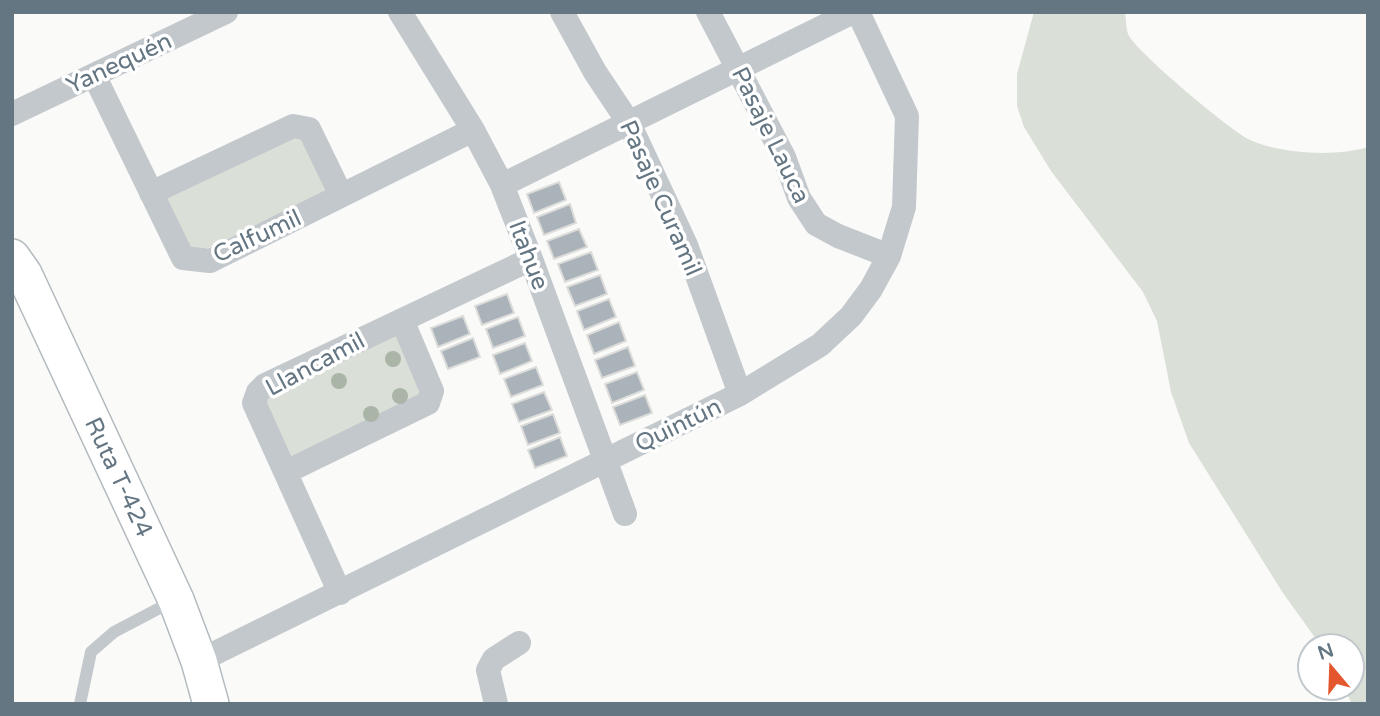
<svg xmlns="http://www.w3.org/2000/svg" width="1380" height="716" viewBox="0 0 1380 716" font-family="'Varela Round',sans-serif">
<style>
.green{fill:#dadfd7}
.building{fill:#aab3b9;stroke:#dcdcda;stroke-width:2}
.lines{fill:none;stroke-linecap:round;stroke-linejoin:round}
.secondary-casing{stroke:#b3babf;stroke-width:38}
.lane{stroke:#c3c8cc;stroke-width:12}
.street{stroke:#c3c8cc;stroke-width:24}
.secondary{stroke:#fff;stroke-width:35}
.tree{fill:#aab4a7}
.labels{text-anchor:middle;stroke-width:7;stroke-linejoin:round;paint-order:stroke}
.street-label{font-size:24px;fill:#657683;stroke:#fff}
</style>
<rect width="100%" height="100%" fill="#fafaf8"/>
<path class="green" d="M1034 12H1125C1126 19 1126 28 1128 34 1135 51 1232 132 1250 140 1280 154 1337 157 1368 147V704H1352L1344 688H1352V646H1321L1283 593 1189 443 1171 392 1157 321 1143 292 1051 171 1024 127 1017 106V74Z
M290 133 305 137 329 190 202 251 185 247 165 202 171 191Z
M396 334 425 393 287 461 262 408 267 396Z"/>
<path class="building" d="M559 182 566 200 534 213 527 194Z
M570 204 576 223 544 235 537 217Z
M579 229 587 247 554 259 547 241Z
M591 252 598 270 565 282 558 264Z
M600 275 607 294 575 306 567 287Z
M507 294 514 313 482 325 475 306Z
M609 299 616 317 584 330 577 311Z
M463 316 470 334 438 347 431 328Z
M518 317 525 336 493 348 486 329Z
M619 322 626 341 594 354 587 335Z
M473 338 480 357 448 369 441 351Z
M525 343 532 361 500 374 493 355Z
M628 347 635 366 602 378 595 360Z
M536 367 543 385 511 397 504 379Z
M637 372 644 390 612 403 605 384Z
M544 392 552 410 519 422 512 404Z
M645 395 652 413 620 425 613 407Z
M553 414 560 433 528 445 521 426Z
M560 437 567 456 535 468 528 450Z"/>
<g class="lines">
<defs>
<path id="secondary" d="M12 257 24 274 176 600 199 661 211 704"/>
</defs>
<use href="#secondary" class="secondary-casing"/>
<path class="lane" d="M80 704 91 652 114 632 175 600"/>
<path class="street" d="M400 12 473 130 502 185 531 259 625 514
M562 12 595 72 629 123 686 245 740 394
M708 12 784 157 799 198 816 224 838 236 889 256
M94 75 183 258 210 261 473 130
M12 114 226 12
M502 185 853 12
M151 193 293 126 309 129 341 195
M286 472 428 403 432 391 402 320
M340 593 254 403 258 392 265 385 531 259
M199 661 740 394 820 345 851 316 871 289 889 256 904 207 907 116 858 12
M496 704 488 670 494 659 519 643"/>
<use href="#secondary" class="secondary"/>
</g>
<g class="tree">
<circle cx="393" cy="359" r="8"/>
<circle cx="339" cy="381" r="8"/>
<circle cx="400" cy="396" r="8"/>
<circle cx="371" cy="414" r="8"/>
</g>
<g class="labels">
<g class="street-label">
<text transform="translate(119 63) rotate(-25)" y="8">Yanequén</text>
<text transform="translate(771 135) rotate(64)" y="8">Pasaje Lauca</text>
<text transform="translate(661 198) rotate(66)" y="8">Pasaje Curamil</text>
<text transform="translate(257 236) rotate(-25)" y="8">Calfumil</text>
<text transform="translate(529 255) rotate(69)" y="8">Itahue</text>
<text transform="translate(315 364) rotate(-28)" y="8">Llancamil</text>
<text transform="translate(678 425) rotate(-26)" y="8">Quintún</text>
<text transform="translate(119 477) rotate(65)" y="8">Ruta T-424</text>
</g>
</g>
<rect width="1380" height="716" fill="none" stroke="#657683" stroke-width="28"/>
<g transform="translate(1331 667) rotate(341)"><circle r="33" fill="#ffffff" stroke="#c1c8cd" stroke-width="2"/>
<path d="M0-5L12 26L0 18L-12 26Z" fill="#e4572e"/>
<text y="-10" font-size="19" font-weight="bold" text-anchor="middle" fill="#657683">N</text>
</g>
</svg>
